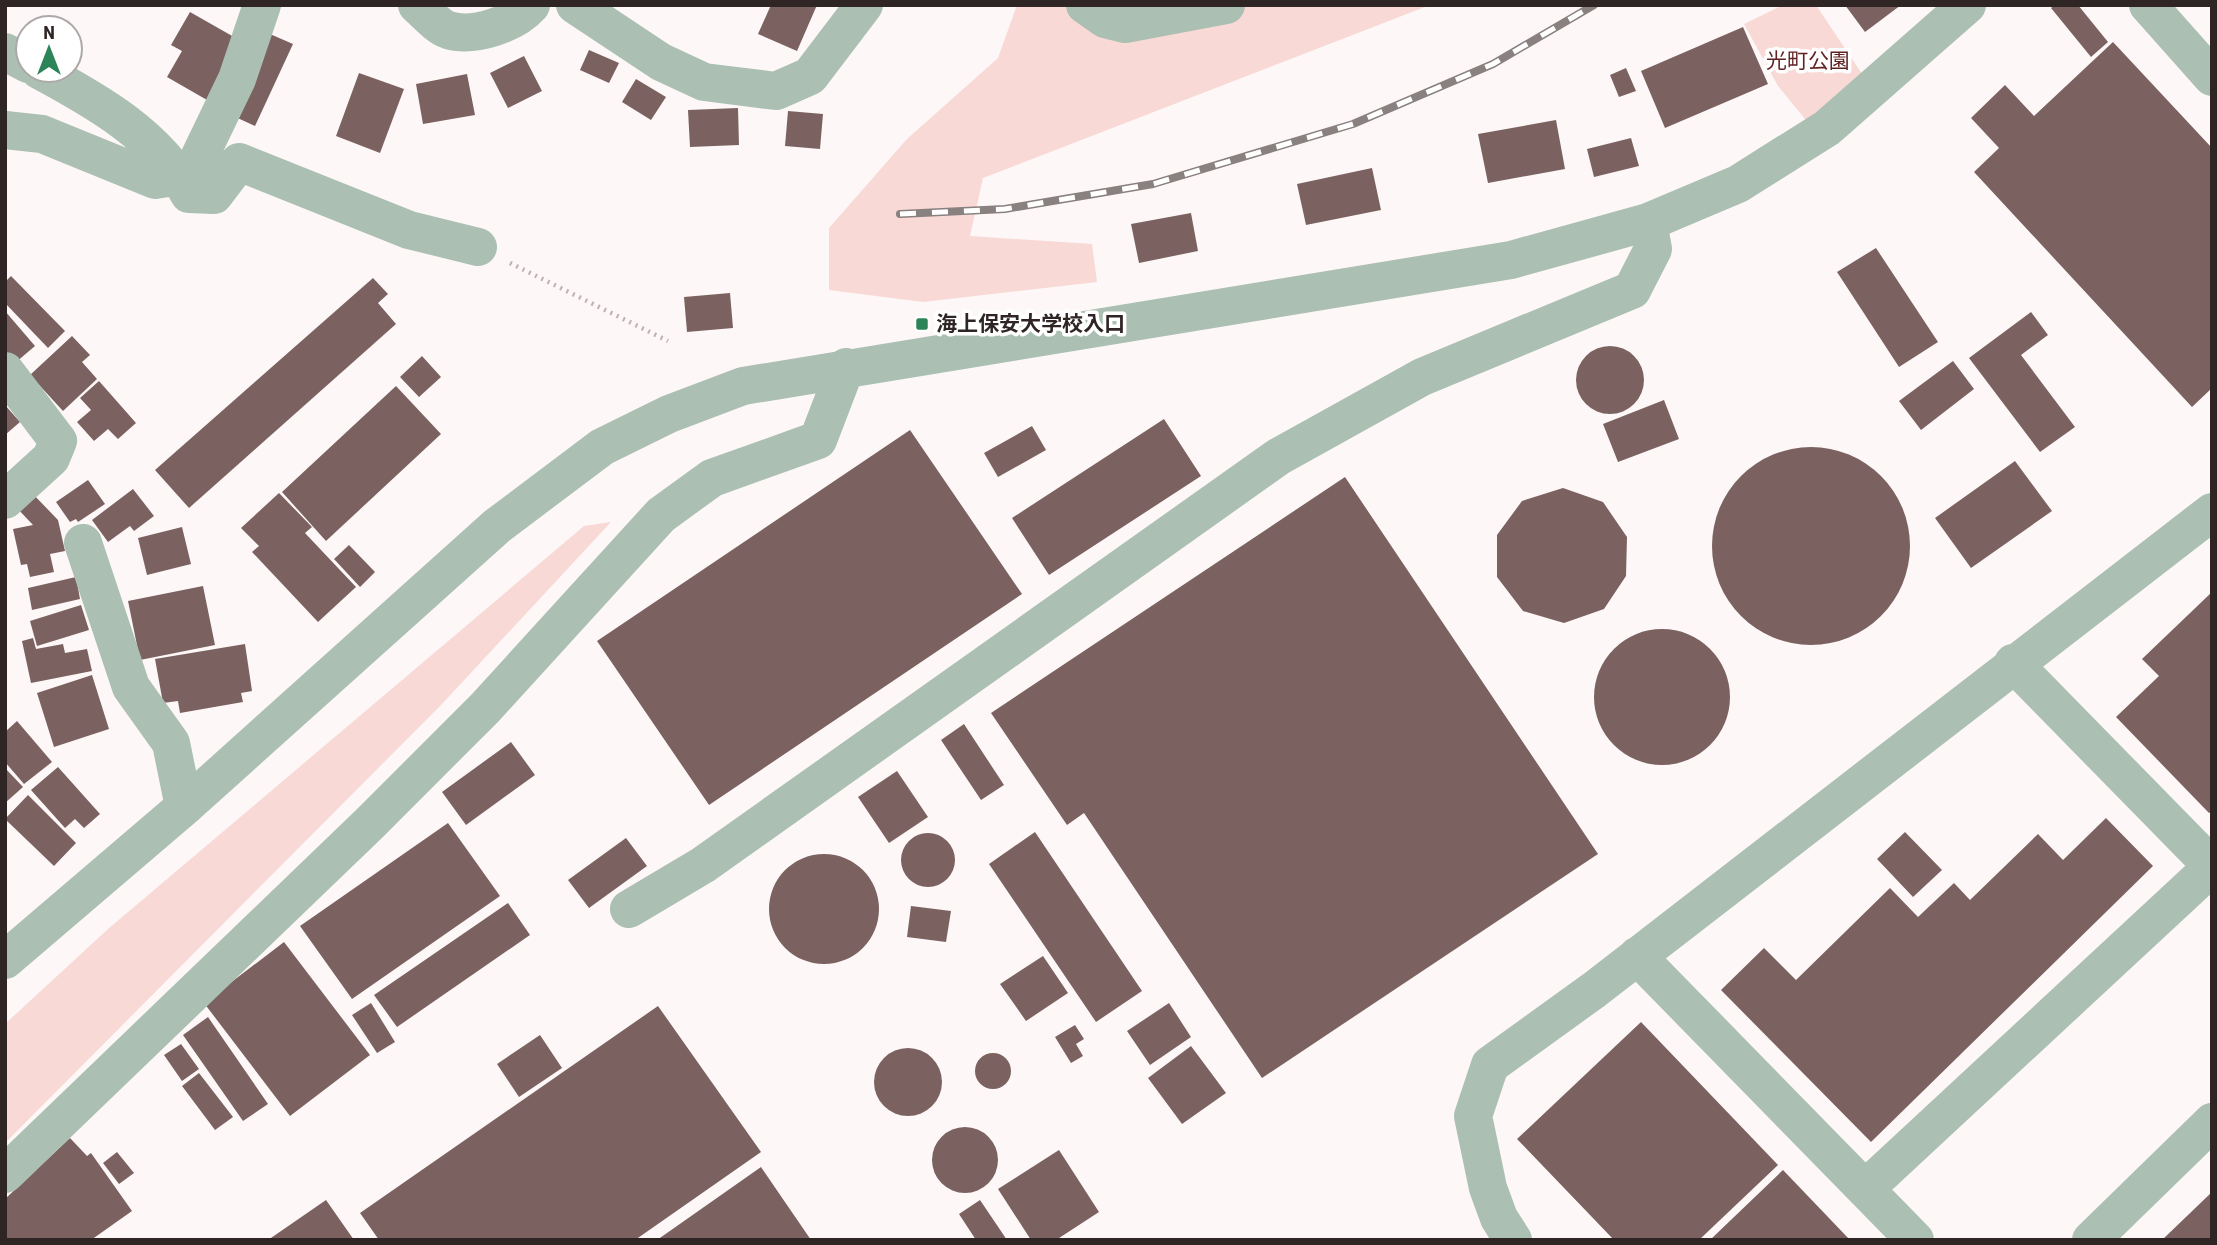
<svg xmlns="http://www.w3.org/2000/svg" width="2217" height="1245" viewBox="0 0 2217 1245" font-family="'Roboto Condensed','Noto Sans JP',sans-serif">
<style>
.green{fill:#f8d9d6}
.building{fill:#7b6260}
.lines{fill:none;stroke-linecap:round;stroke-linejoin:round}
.path{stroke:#bcb4b4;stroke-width:4.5;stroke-dasharray:2 5;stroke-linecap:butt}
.minor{stroke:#abbfb2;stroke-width:38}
.rail-casing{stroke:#898080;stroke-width:8}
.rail{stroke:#fff;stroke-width:5;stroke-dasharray:16;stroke-linecap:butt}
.poi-dot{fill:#2d8458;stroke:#fff;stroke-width:2.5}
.labels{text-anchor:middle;stroke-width:7;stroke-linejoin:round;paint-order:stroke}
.park-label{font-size:21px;fill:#612222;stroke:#fff}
.poi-label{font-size:21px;font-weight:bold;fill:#2f2524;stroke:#fff;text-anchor:start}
</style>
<rect width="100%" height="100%" fill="#fdf7f7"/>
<path class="green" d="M1017 5H1430L983 178 970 236 1092 244 1097 282 923 302 829 290V228L907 139 998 58Z
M1783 5H1816L1870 86 1815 131 1778 86 1744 24Z
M611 522 441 705 5 1143V1024L108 929 584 526Z"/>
<path class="building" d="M771 5H817L797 51 758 34Z
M1845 5H1901L1865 32Z
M2055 5H2078L2108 42 2091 57 2051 8Z
M190 12 241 41 207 100 167 77 182 51 171 45Z
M1743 27 1768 84 1665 128 1641 71Z
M270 34 293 44 255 126 231 115Z
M2113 42 2212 148V388L2192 407 1974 172 1999 148 1971 118 2005 85 2034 116Z
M589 50 619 63 609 83 580 70Z
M524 56 542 91 508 108 490 73Z
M1626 68 1636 91 1619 97 1610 75Z
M359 73 404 89 380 153 336 136Z
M467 74 475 115 423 124 416 84Z
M636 79 666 97 651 120 622 102Z
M738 108 739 145 690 147 688 110Z
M788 111 823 114 820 149 785 146Z
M1556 120 1565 169 1488 183 1478 134Z
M1631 138 1639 166 1594 177 1587 149Z
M1372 168 1381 210 1306 225 1297 184Z
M1191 213 1198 251 1139 263 1131 224Z
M1876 248 1938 342 1899 367 1837 272Z
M11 276 65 331 48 348 5 303V282Z
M373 278 388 294 378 303 396 324 189 508 155 470Z
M730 293 733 328 687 332 684 297Z
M5 311 35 346 15 363 5 352Z
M2031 312 2048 335 2021 355 2075 427 2040 452 1969 358Z
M72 336 90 355 82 362 97 379 63 411 30 375Z
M1576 380a34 34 0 1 1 68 0a34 34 0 1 1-68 0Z
M422 356 441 377 419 397 400 377Z
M1953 361 1974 389 1921 430 1899 401Z
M99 381 136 423 118 439 108 429 94 441 77 422 91 410 80 398Z
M396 386 441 434 326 541 282 492Z
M1664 400 1679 439 1618 462 1603 424Z
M5 405 20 422 5 435Z
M1164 419 1201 476 1049 575 1012 518Z
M1032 426 1046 450 998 477 984 453Z
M910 430 1022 594 709 805 597 641Z
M1712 546a99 99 0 1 1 198 0a99 99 0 1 1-198 0Z
M2015 461 2052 511 1971 568 1935 518Z
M1345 477 1598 854 1262 1078 1084 813 1067 825 991 713Z
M88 480 105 504 78 522 76 519 70 522 56 502Z
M1563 488 1603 502 1627 537 1626 576 1604 609 1564 623 1523 611 1497 577V535L1522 501Z
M133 489 154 516 134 531 130 526 108 542 92 520Z
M31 492 58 520 65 551 50 554 54 572 30 577 27 564 21 565 13 529 33 525 16 507Z
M279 493 312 527 305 533 356 587 318 622 252 552 259 546 241 528Z
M182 527 191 564 147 575 138 538Z
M349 545 375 572 360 587 334 559Z
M76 577 80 599 32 610 28 588Z
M203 586 215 645 140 660 128 601Z
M2212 592V811L2209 813 2116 717 2159 676 2142 659Z
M81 605 89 630 37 646 30 621Z
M1594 697a68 68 0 1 1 136 0a68 68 0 1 1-136 0Z
M33 638 36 649 63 644 65 653 87 649 92 671 31 683 22 641Z
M245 644 252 691 241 693 243 702 180 713 178 701 163 703 155 659Z
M92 675 109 729 54 747 37 693Z
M17 721 52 762 24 784 5 762V732Z
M964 724 1004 785 981 800 941 740Z
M511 742 535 775 466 825 442 792Z
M58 767 100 814 84 828 75 819 65 828 31 790Z
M5 768 23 787 5 803Z
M897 771 928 817 889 843 858 797Z
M28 795 76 843 54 866 5 819Z
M2106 818 2153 866 1871 1142 1721 990 1764 948 1796 980 1890 888 1918 917 1954 883 1970 900 2038 834 2063 860Z
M448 823 500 896 352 999 300 926Z
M1035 832 1142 991 1096 1022 989 864Z
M1905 832 1942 870 1913 897 1877 859Z
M901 860a27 27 0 1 1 54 0a27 27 0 1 1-54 0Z
M626 838 647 866 589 908 568 880Z
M769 909a55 55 0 1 1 110 0a55 55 0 1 1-110 0Z
M508 903 530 935 397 1027 374 995Z
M911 906 951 911 946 942 907 937Z
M284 942 370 1055 290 1116 204 1003Z
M1043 956 1068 993 1026 1021 1000 984Z
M371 1003 395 1042 377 1053 352 1015Z
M1169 1003 1191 1037 1150 1065 1127 1031Z
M658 1006 761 1152 635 1240H379L360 1213Z
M208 1017 268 1104 243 1121 183 1035Z
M1641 1022 1778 1165 1699 1240H1614L1517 1139Z
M1075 1025 1084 1039 1076 1044 1083 1056 1071 1063 1055 1037Z
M540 1035 562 1068 519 1097 497 1064Z
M181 1044 199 1069 182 1081 164 1055Z
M1191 1046 1226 1093 1182 1124 1148 1078Z
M874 1082a34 34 0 1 1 68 0a34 34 0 1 1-68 0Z
M975 1071a18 18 0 1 1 36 0a18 18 0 1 1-36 0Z
M199 1073 233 1117 215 1130 182 1086Z
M932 1160a33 33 0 1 1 66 0a33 33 0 1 1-66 0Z
M70 1138 87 1156 91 1153 132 1211 91 1240H8L5 1235V1199Z
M1059 1150 1099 1212 1056 1240H1031L998 1189Z
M117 1152 134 1173 119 1184 103 1163Z
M761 1167 811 1240H657Z
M1783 1170 1850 1240H1710Z
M2212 1192V1240H2162Z
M326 1200 354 1240H268Z
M980 1200 1007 1240H976L959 1214Z"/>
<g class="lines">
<path class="path" d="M510 263 668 341"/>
<path class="minor" d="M417 5C425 12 437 26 448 30 474 38 514 24 531 5
M575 5 661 62 704 82 776 91 810 76 864 5
M1085 5 1105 19 1125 24 1226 5
M2148 5 2212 77
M5 52 28 64
M39 70C95 100 159 136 189 194L214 195 239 162 409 230 478 247
M5 130 42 134 155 180 180 176 197 162 237 79 262 5
M5 371 58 441 51 458 5 500
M83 543 131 687 171 743 184 807
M2013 663 2212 866
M629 909 703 865 1278 457 1422 377 1632 290 1653 249 1648 222
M1637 956 1915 1240
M5 960 184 807 497 526 602 447 669 414 743 386 1511 260 1648 222 1738 184 1827 128 1967 5
M5 1174 369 824 485 708 661 515 712 478 818 440 846 367
M1865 1189 2212 867
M1513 1240 1499 1218 1488 1188 1473 1116 1490 1065 1594 990 2212 512
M2091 1240 2212 1122"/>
<defs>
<path id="rail" d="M900 214 1005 209 1153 184 1353 124 1493 64 1594 5"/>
</defs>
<use href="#rail" class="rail-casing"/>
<use href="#rail" class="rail"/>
</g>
<rect class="poi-dot" x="915" y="317" width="14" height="14" rx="3.5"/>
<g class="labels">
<g class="park-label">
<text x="1808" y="68">光町公園</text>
</g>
<g class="poi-label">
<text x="936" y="331">海上保安大学校入口</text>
</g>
</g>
<rect width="2217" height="1245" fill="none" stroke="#2f2524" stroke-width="14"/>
<g transform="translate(49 49)"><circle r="33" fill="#ffffff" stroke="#aca8a7" stroke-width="2"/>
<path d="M0-5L12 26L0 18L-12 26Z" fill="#2d8458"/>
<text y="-10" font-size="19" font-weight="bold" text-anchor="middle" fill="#2f2524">N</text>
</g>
</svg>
